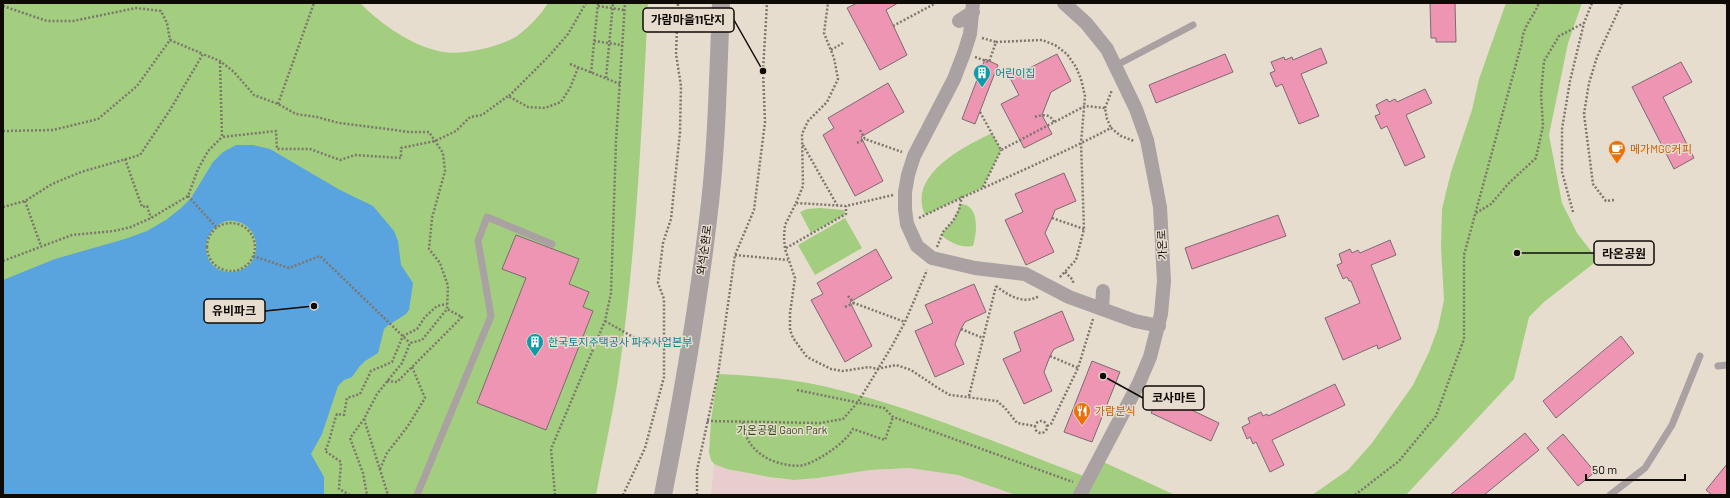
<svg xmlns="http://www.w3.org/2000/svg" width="1730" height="498" viewBox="0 0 1730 498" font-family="Barlow,'Noto Sans KR',sans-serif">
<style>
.commercial{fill:#e8cdce}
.green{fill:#a3cd7f}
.water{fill:#59a3de;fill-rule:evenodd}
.building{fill:#ee95b4;stroke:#7b6b70}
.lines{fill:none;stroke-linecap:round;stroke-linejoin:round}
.path{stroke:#7d766d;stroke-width:2.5;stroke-dasharray:2 2;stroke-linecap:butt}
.service{stroke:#aaa1a2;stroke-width:7}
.minor{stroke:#aaa1a2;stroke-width:14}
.tertiary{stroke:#aaa1a2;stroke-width:18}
.labels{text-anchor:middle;stroke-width:3;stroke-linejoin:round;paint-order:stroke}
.culture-label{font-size:11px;fill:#0d838f;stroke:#e7ddcf;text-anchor:start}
.food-label{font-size:11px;fill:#c56008;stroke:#e7ddcf;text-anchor:start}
.street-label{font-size:11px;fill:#0e0b07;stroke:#e7ddcf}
.park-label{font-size:11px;fill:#324c16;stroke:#e7ddcf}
.leader{fill:none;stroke:#0e0b07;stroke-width:1.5}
.callout-dot{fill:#0e0b07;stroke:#e7ddcf;stroke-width:1.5}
.callout{fill:#e7ddcf;stroke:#0e0b07;stroke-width:1.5}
.callout-label{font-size:12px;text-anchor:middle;font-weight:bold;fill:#0e0b07}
</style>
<rect width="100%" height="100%" fill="#e7ddcf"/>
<path class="commercial" d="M714 464 751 474 781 479 794 480 818 478 870 470 909 468 933 470 958 475 1016 495H711Z"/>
<path class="green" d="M3 3H360C382 25 412 46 443 52 464 55 499 47 517 36 529 27 540 16 548 3H648C642 129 636 255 618 379 612 418 603 457 596 495H3Z
M1506 3H1582L1568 43 1549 135 1562 203 1577 233 1598 260 1544 302 1529 317 1514 379 1406 495H1312L1348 470 1372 443 1413 385 1429 352 1438 328 1444 300 1441 247 1442 209 1451 172 1472 110 1479 79Z
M992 133 1001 150 983 187 925 215C907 175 963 147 992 133Z
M961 204C980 205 977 233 973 246 960 248 951 243 941 235L953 221Z
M820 208 844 210 846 214 811 233 800 212 807 209Z
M845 218 862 248 815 275 798 245Z
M718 374C753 376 789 378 823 386 915 407 1001 445 1089 478L1099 460 1175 495H1016L958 475 909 468 870 470 818 478 794 480 769 477 727 469 714 464 711 460 709 453 711 420Z"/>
<path class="water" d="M236 145H253L270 149 340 190 373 206 394 231 398 241 401 265 413 283 409 310 406 314 387 326 384 329 378 353 365 361 359 367 352 377 344 380 338 386 322 434 311 454 324 477V495H3V280L55 259 125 239 147 231 166 220 181 208 191 198 213 162 223 152ZM226 221C263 217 267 269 233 272 202 275 195 232 226 221Z"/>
<path class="building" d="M857 3H898L886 10 907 55 880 70 847 8Z
M1430 3H1455L1456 42H1436V38H1431Z
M1321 48 1327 63 1301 74 1319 116 1299 124 1282 84 1276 87 1270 73 1275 71 1271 62 1284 57 1285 60 1292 57 1293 60Z
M1057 54 1071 81 1051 92 1042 115 1052 134 1024 148 1001 104 1019 95 1010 78Z
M1225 54 1233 72 1156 103 1149 85Z
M985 59 998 65 975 124 962 119Z
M1681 62 1692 82 1663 97 1694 158 1674 169 1632 87Z
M888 83 904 112 861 137 883 181 855 196 823 135 834 128 828 118Z
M1425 89 1432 103 1406 115 1425 157 1405 166 1387 126 1381 129 1375 116 1380 114 1376 105 1387 99 1389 102 1395 99 1397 102Z
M1064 173 1076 201 1055 210 1052 218 1045 233 1054 252 1026 265 1005 220 1023 212 1015 194Z
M1278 215 1286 236 1192 269 1185 248Z
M516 235 579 259 569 284 589 292 583 307 593 311 546 430 477 403 526 278 502 269Z
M1390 240 1396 255 1371 265 1401 339 1378 349 1377 345 1343 360 1325 318 1360 303 1351 281H1349L1347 277 1343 279 1337 265 1342 263 1339 254 1350 249 1352 253 1358 250 1360 253Z
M876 249 892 278 850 302 872 346 845 362 811 300 823 294 817 283Z
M974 284 986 312 965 322 961 329 955 344 964 364 935 377 915 331 933 323 925 305Z
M1062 311 1074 340 1054 349 1050 356 1044 372 1052 391 1024 404 1003 359 1021 351 1014 332Z
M1621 336 1634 353 1556 418 1543 401Z
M1092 361 1120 372 1092 442 1064 432Z
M1335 384 1345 405 1272 440 1284 465 1270 472 1256 442 1253 444 1250 437 1247 439 1242 427 1250 423 1248 418 1261 412 1263 416 1267 414 1268 416Z
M1160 395 1219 423 1211 441 1151 413Z
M1525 433 1539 450 1484 495H1450Z
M1563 434 1595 472 1578 486 1547 448Z
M1727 464V495H1712L1706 490Z"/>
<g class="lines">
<path class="path" d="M1724 3 1727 4
M3 6 47 21H73L136 8 161 11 167 23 170 40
M598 6 624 10
M893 26 936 3
M982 38 996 42
M594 41 622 45
M831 50 843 43
M975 57 989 62 996 42 1042 40 1055 45 1067 54 1076 67 1081 79 1085 96 1081 143 1084 229 1076 260 1059 278
M220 62 222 137 276 131 277 149H310L340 160 355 155 401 158V148L435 141 456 131 470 117 482 115 508 96 528 107 545 108 561 102 570 88 578 68
M570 64 620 84
M591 73 598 3
M606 78 613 3
M509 96 549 56 568 34 586 3
M278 104 314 3
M1105 108 1112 90
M980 112 1001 150 1085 106 1105 108 1107 119 1111 128
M1035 117C1043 114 1050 114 1054 122
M860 130 865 139 902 152
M3 131 53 130 98 119 137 86 170 40 203 54
M857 143 865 139
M803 145 837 205
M125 159 142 207 147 206 151 218
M983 187 1001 150
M893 195 846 206 796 203 785 225 784 237 785 249 795 278 790 313V330L793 338 807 357 831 369 843 371 869 367 877 369 896 365 911 370 938 388 950 395 997 401 1005 408 1017 423 1035 426
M188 196 217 228
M1614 200 1606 201 1593 184 1584 114 1589 83 1597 57 1622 3
M25 201 41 246
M796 203 803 186 802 134 808 121 827 102 838 79 834 58 824 33 828 3
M3 207 25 201 52 184 81 172 140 155 170 110 203 54 220 61 234 72 254 95 278 104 296 114 317 117 339 123 380 128 409 132H429L443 153 445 171 432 218 429 249 440 263 448 286 447 309 422 340 410 343 402 363 377 394 364 419 350 438 363 473 367 495
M1573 212 1562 172V129L1570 81 1584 23 1592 3
M1476 213 1491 204 1509 183 1536 158 1543 126 1541 94 1544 61 1559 36 1584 23
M919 218C982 187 1048 161 1111 128L1121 136 1134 141
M1052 218 1084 229
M207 247a24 24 0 1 1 48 0a24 24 0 1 1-48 0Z
M937 247 943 232 953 221 959 210 962 196
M786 248 846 214V206
M735 255 788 260
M253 256 289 268 320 256 410 343
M3 261 72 235 114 231 131 227 151 218 188 196 198 169 208 151 222 137
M1065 272 1073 280V284
M996 286C1009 296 1024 305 1039 296
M848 296 854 303 905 322
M845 307 854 303
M605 321 633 337 664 343
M961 329 983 338
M1050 356 1078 368
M387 381 397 382 462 317 447 309
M797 390 884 408 893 417 1073 482
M969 396 996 286
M364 419 388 495
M1035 427a6 6 0 1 1 12 0a6 6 0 1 1-12 0Z
M707 421 820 423 843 419 858 402 892 346 905 322 927 270
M743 422C745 444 759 457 779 463 787 465 796 467 804 465 820 460 845 443 853 429L885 440 893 417
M1047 426 1051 424 1078 368 1093 319
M380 469 387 453 408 426 425 398 412 367
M350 495 339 489 341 462 325 451C331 439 332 426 337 414L344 415 347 398 360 394 371 371 392 362 403 336 417 329 425 317 437 306 447 304
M555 495 551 449 605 321 611 293 616 141 625 3
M623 495 645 448 664 377V299L658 283 663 243 671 219 680 132 681 86 676 54 678 3
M697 495V470L718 374 735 255 754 210 765 122 763 71 767 3
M1355 495 1399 461 1436 416 1464 339V255L1522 42C1522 28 1534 16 1539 3"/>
<path class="service" d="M1115 66 1193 25
M1718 366 1727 365
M417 495 491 316 478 241 487 217 552 244
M1610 495 1645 468 1672 425 1700 356"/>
<path class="minor" d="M973 3 970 34 964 53 954 79 914 156 908 175 905 192V209L907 224 917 246 932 258 975 268 1025 274 1069 297 1135 321 1159 326
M1064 3 1086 23 1107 49 1136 109 1147 140 1160 207 1164 281 1161 314 1150 357 1139 383 1080 495
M959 21 973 12
M1102 309 1103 291"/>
<path class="tertiary" d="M663 495C681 404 697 313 708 220 717 149 718 75 721 3"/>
</g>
<defs>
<symbol id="building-pin" viewBox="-11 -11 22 30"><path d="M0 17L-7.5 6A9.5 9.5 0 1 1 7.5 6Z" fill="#0f9aa8" stroke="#e7ddcf"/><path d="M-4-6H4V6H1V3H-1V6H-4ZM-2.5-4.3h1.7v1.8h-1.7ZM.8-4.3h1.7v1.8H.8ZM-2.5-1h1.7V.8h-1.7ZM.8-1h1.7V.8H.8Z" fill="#fff"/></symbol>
<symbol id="cafe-pin" viewBox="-11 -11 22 30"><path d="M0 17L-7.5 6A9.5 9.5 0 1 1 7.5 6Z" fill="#e8710a" stroke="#e7ddcf"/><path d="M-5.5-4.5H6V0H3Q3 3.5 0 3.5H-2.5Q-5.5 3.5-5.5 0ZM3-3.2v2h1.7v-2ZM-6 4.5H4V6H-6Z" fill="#fff"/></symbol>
<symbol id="restaurant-pin" viewBox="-11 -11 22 30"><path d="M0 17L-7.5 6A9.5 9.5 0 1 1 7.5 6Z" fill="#e8710a" stroke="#e7ddcf"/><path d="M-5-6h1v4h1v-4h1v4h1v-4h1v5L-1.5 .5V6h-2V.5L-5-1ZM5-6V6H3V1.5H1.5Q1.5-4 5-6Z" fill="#fff"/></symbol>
</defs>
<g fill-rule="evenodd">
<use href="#building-pin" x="972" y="63" width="20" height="27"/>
<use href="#cafe-pin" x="1607" y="139" width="20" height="27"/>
<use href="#building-pin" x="525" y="332" width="20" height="27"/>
<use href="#restaurant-pin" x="1072" y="401" width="20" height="27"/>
</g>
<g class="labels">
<g class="culture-label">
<text x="995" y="77">어린이집</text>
<text x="548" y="346">한국토지주택공사 파주사업본부</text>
</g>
<g class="food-label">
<text x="1630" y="153">메가MGC커피</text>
<text x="1095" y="415">가람분식</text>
</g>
<g class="street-label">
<text transform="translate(1162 245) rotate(-93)" y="4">가온로</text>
<text transform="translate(704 250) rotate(-82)" y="4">와석순환로</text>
</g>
<g class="park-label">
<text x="782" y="434">가온공원 Gaon Park</text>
</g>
</g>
<path class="leader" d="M763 71L734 20M1517 253L1594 253M314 306L265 311M1103 376L1143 398"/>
<g class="callout-dot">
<circle cx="763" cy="71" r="4"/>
<circle cx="1517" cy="253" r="4"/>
<circle cx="314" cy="306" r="4"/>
<circle cx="1103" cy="376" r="4"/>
</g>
<g class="callout">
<rect x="643" y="8" width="91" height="24" rx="4"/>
<rect x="1594" y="241" width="60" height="24" rx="4"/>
<rect x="204" y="299" width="61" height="24" rx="4"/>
<rect x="1143" y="386" width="61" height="24" rx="4"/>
</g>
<g class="callout-label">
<text x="688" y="24">가람마을11단지</text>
<text x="1624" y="258">라온공원</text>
<text x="234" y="315">유비파크</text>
<text x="1174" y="402">코사마트</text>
</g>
<rect width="1730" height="498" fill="none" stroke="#0e0b07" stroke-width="8"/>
<path d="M1586 474v6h99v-6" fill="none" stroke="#0e0b07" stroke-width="2"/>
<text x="1592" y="474" font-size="12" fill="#0e0b07" stroke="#e7ddcf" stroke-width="3" paint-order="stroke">50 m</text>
</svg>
